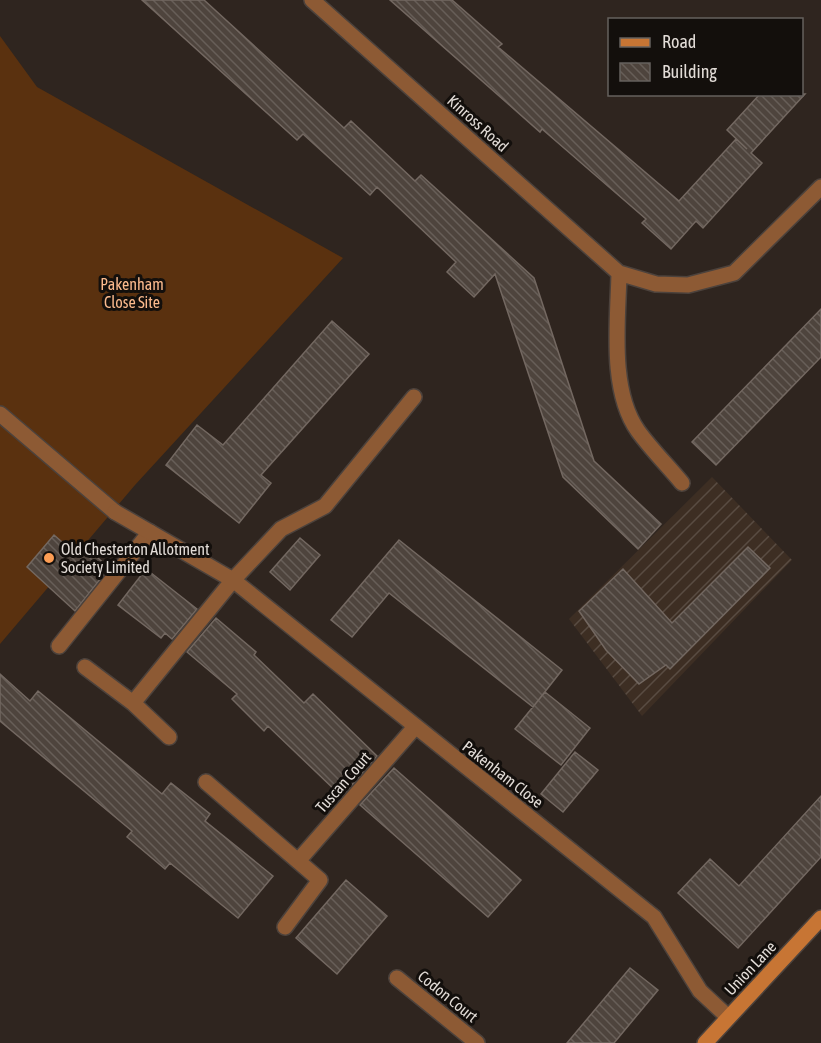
<svg xmlns="http://www.w3.org/2000/svg" width="821" height="1043" viewBox="0 0 821 1043" font-family="'Asap Condensed',sans-serif">
<style>
.industrial{fill:url(#industrial-furrows)}
.garden{fill:#5a310f}
.building{fill:url(#building-back-hatch);stroke:#736861;stroke-width:1.5}
.lines{fill:none;stroke-linecap:round;stroke-linejoin:round}
.lane-casing{stroke:#4c423c;stroke-width:18}
.street-casing{stroke:#4c423c;stroke-width:18}
.secondary-casing{stroke:#4c423c;stroke-width:18}
.lane{stroke:#8d5a34;stroke-width:15}
.street{stroke:#8d5a34;stroke-width:15}
.secondary{stroke:#c77534;stroke-width:15}
.poi-dot{fill:#fc9d54;stroke:#130f0c;stroke-width:2}
.labels{text-anchor:middle;stroke-width:6;stroke-linejoin:round;paint-order:stroke}
.street-label{font-size:16px;fill:#e2dcd7;stroke:#130f0c}
.park-label{font-size:16px;fill:#fbba8d;stroke:#130f0c}
.poi-label{font-size:16px;fill:#e2dcd7;stroke:#130f0c;text-anchor:start}
</style>
<defs>
<pattern id="industrial-furrows" width="10" height="10" patternUnits="userSpaceOnUse" patternTransform="scale(1.5)"><rect width="10" height="10" fill="#3d2e23"/><path d="M-1 1l2-2M0 10L10 0M9 11l2-2" fill="none" stroke="#594c42"/></pattern>
<pattern id="building-back-hatch" width="6" height="6" patternUnits="userSpaceOnUse" patternTransform="scale(1.5)"><rect width="6" height="6" fill="#4e443d"/><path d="M-1 5l2 2M0 0l6 6M5-1l2 2" fill="none" stroke="#675e58"/></pattern>
</defs>
<rect width="100%" height="100%" fill="#2f251f"/>
<path class="industrial" d="M712 477 792 560 642 716 569 619Z"/>
<path class="garden" d="M0 36 37 87 343 258 135 485 0 644Z"/>
<path class="building" d="M142 0H204L344 128 351 121 415 181 421 175 534 278 594 461 661 524 638 549 563 477 495 274 474 297 447 272 456 262 377 187 370 195 303 134 297 140Z
M390 0H452L502 44 498 47 679 201 736 139 747 149 727 130 760 94H805L751 153 762 163 703 228 696 221 671 249 642 223 646 219 542 129 540 132Z
M821 309V357L716 465 692 442Z
M332 321 369 354 261 475 271 483 239 523 166 465 197 425 223 445Z
M54 535 78 556 86 547 109 568 75 611 27 567Z
M300 538 320 555 290 590 270 572Z
M399 540 562 670 533 707 389 593 352 637 331 620Z
M748 547 770 568 670 669 666 665 639 684 606 650 579 611 623 569 672 623Z
M146 569 197 609 172 639 165 633 161 638 118 605Z
M216 618 256 652 254 655 304 703 313 694 377 756 346 792 342 789 338 793 268 726 264 731 232 699 237 694 187 652Z
M0 674 30 701 38 691 162 794 171 783 210 814 205 821 273 876 238 918 170 863 165 869 127 837 132 831 0 721Z
M545 692 590 728 561 765 515 729Z
M575 752 598 770 563 812 541 794Z
M394 768 521 880 488 917 360 805Z
M821 796V857L738 948 678 893 710 859 739 886Z
M346 880 387 916 337 974 296 938Z
M630 968 658 990 614 1043H567Z"/>
<g class="lines">
<defs>
<path id="lane" d="M0 414 115 512
M59 646 150 532"/>
<path id="street" d="M312 0 619 273 656 284 688 285 734 273 821 187
M619 273C618 321 609 390 638 431 651 449 668 466 682 483
M115 512 233 580 654 917 700 991 728 1017
M85 667 133 703 233 580 281 529 325 506 414 397
M133 703 169 737
M206 782 320 880 285 927
M298 861 415 727
M397 978 477 1043"/>
<path id="secondary" d="M705 1043 821 918"/>
</defs>
<use href="#lane" class="lane-casing"/>
<use href="#street" class="street-casing"/>
<use href="#secondary" class="secondary-casing"/>
<use href="#lane" class="lane"/>
<use href="#street" class="street"/>
<use href="#secondary" class="secondary"/>
</g>
<circle class="poi-dot" cx="49" cy="558" r="6"/>
<g class="labels">
<g class="street-label">
<text transform="translate(478 123) rotate(42)" y="6">Kinross Road</text>
<text transform="translate(503 774) rotate(38)" y="6">Pakenham Close</text>
<text transform="translate(343 782) rotate(-49)" y="6">Tuscan Court</text>
<text transform="translate(750 968) rotate(-47)" y="6">Union Lane</text>
<text transform="translate(448 996) rotate(39)" y="6">Codon Court</text>
</g>
<g class="park-label">
<text x="132" y="290">Pakenham<tspan x="132" dy="18">Close Site</tspan></text>
</g>
<g class="poi-label">
<text x="61" y="555">Old Chesterton Allotment<tspan x="61" dy="18">Society Limited</tspan></text>
</g>
</g>
<rect x="608" y="18" width="195" height="78" fill="#130f0c" stroke="#66615d" stroke-width="1.5"/>
<rect x="620" y="38" width="30" height="9" fill="#c77534" stroke="#66615d" stroke-width="1.5"/>
<text x="662" y="48" font-size="18" fill="#e2dcd7">Road</text>
<rect x="620" y="63" width="30" height="18" fill="url(#building-back-hatch)" stroke="#66615d" stroke-width="1.5"/>
<text x="662" y="78" font-size="18" fill="#e2dcd7">Building</text>
</svg>
